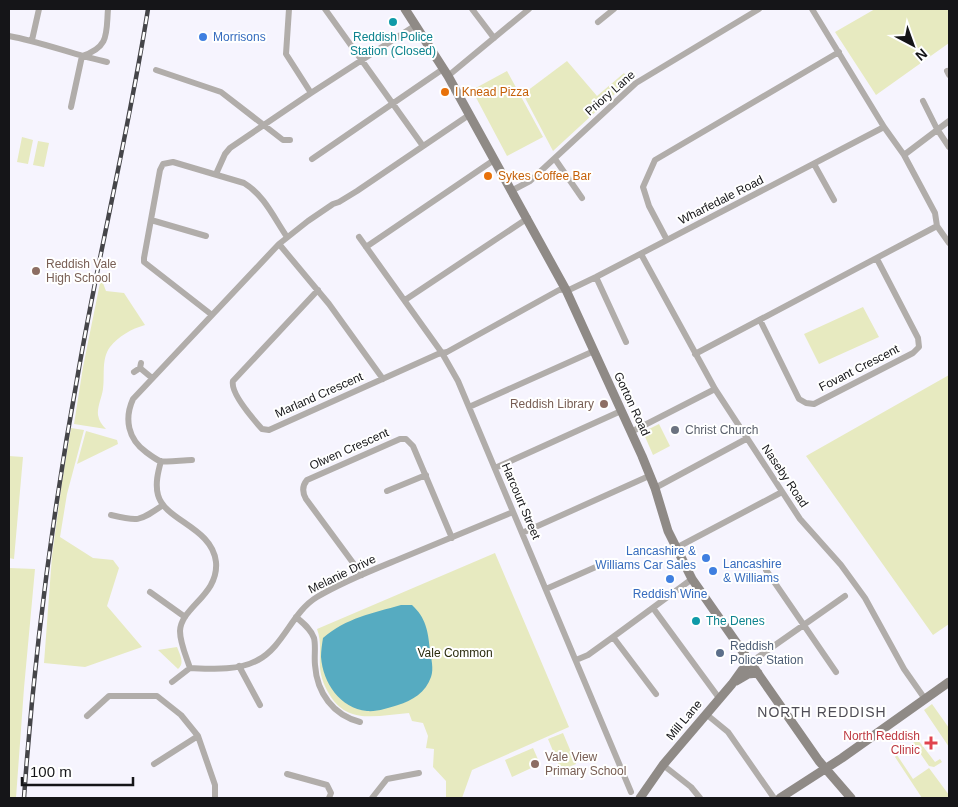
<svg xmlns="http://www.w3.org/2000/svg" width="958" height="807" viewBox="0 0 958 807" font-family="Arial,sans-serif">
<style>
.green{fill:#e7eac0}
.water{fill:#56abc1}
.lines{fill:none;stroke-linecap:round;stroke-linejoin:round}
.street{stroke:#b1adaa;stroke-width:6}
.secondary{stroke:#8f8a86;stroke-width:9}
.rail-casing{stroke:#454549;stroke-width:4.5}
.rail{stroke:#fff;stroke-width:2.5;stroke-dasharray:8;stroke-linecap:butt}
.culture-dot{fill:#0f9aa8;stroke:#fff;stroke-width:2}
.shop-dot{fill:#3f7fe0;stroke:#fff;stroke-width:2}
.food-dot{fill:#e8710a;stroke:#fff;stroke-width:2}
.education-dot{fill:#8d6e63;stroke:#fff;stroke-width:2}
.worship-dot{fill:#6b7280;stroke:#fff;stroke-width:2}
.service-dot{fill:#5c6f8a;stroke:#fff;stroke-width:2}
.health-dot{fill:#e0444e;stroke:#fff;stroke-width:2}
.labels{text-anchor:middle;stroke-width:4;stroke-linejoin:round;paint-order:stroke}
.shop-label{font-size:12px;fill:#366cbe;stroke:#fff;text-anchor:start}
.culture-label{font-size:12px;fill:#0d838f;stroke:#fff}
.food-label{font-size:12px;fill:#c56008;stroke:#fff;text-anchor:start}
.street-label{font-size:12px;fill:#151518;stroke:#fff}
.education-label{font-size:12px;fill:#785e54;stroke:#fff;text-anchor:start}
.worship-label{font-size:12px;fill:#5b616d;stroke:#fff;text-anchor:start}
.service-label{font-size:12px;fill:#4e5e75;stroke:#fff;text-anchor:start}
.park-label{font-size:12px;fill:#2b2c0e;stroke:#fff}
.health-label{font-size:12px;fill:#be3a42;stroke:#fff;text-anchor:end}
.neighbourhood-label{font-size:14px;letter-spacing:1px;fill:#4f4d56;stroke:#fff}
</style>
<rect width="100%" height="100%" fill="#f6f4fe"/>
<path class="green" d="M875 9H949V43L876 95 835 32Z
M567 61 597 96 624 73 629 81 553 151 523 94Z
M507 71 543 137 507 156 472 90Z
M22 137 33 140 28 164 17 162Z
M38 141 49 143 44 167 33 165Z
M101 278 106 291 124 293 145 325C131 329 119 336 110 347 101 359 105 376 103 389 102 397 97 407 98 415 99 421 102 425 106 429L74 424 83 367Z
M863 307 879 337 819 364 804 334Z
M949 375V624L933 635 806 456Z
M659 424 670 446 653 455 643 432Z
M71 428 84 430 67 494 60 537 93 558 113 560 119 568 107 606 142 647 85 667 44 663 52 556 62 482Z
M86 431 117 440 118 444 77 464Z
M9 456 23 457 14 559 9 558Z
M495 553 569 727 472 770 462 798H446V781L433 767 434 749 426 748 428 736 423 723 412 721 409 713C380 715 349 725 331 697 325 688 321 678 320 668 319 655 322 642 317 629Z
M9 568 35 569 24 688 16 798H9Z
M177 647C180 655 185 663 178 669L158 650Z
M932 704 949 728V747L924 710Z
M563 733 576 764 561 770 548 739Z
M918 740 935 762 940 759 942 762 934 767 929 766 913 743Z
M533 748 540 764 512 777 505 760Z
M897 755 913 779 929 768 949 795V798H922L895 757Z"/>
<path class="water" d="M401 605H412C426 618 428 631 430 650 431 658 434 669 431 677 426 692 412 701 398 705 389 708 376 712 367 711 340 708 323 683 321 657 321 651 322 644 323 638 346 618 373 613 401 605Z"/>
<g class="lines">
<path class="street" d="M289 9 286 54 311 93
M325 9 423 146
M472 9 494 38
M812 9 884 127 904 155 935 213 937 226 949 243
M598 22 614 9
M9 36C42 42 74 55 107 62
M32 40 39 9
M156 70 221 92 283 140H290
M947 71 949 75
M448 76 529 9
M923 101 937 129 949 147
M71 107 82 56C110 47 106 33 108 9
M904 155 949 121
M312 159 443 69
M555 159 582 198
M814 164 834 200
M216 174 225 154 230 148 311 93 416 25
M511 191 530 181 636 83 759 9
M151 220 206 236
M359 237 442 353 458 381 631 792
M667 240 649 206 643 187 655 160 839 52
M279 244 329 304 383 379
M366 247 494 160
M641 254 715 389 800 519 841 565 865 598 904 669 925 699
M596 277 626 342
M318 290 233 381C230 393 253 419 262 429L269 430 438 354 447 352 559 290 571 289 596 277 884 127
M405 300 528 218
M212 315 144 262V258L160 170 163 164 173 162 244 183C264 195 274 218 287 237
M760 320 799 399 806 403 814 404 913 353 919 347 918 338 877 259
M695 354 937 226
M140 368 152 378
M134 372 140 368 141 363
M469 407 594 351
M631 432 715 389
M192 460C182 460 168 463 160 461 155 459 150 455 146 452 128 439 124 419 133 399L279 244 308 221 333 204 339 202 357 191 469 115
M161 461C158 472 155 484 158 495 165 521 212 527 216 562 219 595 181 607 180 631 180 643 186 656 190 668
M495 468 621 411
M655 488 746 439
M387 491 426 475
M111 515C140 522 139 521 163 505
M522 533 649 476
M676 548 782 492
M766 570 836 672
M362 575 306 499C302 492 302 486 307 480L400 439H406L413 446 452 538
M546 589 598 566
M150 592 185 617
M653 608 719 698
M296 617C303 623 311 629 314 638 316 646 314 656 315 665 317 693 333 715 360 722
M613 637 656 694
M576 660 588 655 613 637 692 579
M751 662 845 596
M239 666 260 705
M172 682 190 668C212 669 238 671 258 660 284 646 292 612 317 597 342 582 370 571 397 560 436 544 474 528 513 512
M706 714 728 732 774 798
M87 716 109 696H157L181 715 198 736 215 785V798
M154 764 198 736
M663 765 691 787 700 798
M287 774 327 785 331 793 329 798
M372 798 387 779 419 773"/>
<path class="secondary" d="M405 9 448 76 566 290 642 456 655 488 668 531 692 579 819 761 851 798
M736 681 748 674 758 673
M640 798 663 765 732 684 742 670 751 662
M780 798 842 758 949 682"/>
<defs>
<path id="rail" d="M24 798C34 654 53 510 79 368 100 248 129 129 148 9"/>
</defs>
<use href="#rail" class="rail-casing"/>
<use href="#rail" class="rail"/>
</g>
<g class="culture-dot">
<circle cx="393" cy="22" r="5"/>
<circle cx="696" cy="621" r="5"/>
</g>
<g class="shop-dot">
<circle cx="203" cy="37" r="5"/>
<circle cx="706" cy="558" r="5"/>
<circle cx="713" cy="571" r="5"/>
<circle cx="670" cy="579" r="5"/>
</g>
<g class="food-dot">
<circle cx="445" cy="92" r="5"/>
<circle cx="488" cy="176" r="5"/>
</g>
<g class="education-dot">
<circle cx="36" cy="271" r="5"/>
<circle cx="604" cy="404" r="5"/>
<circle cx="535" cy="764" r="5"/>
</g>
<circle class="worship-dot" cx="675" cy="430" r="5"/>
<circle class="service-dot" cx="720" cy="653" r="5"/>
<path class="health-dot" d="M928.5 735.5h5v5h5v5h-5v5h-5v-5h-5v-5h5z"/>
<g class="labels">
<g class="shop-label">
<text x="213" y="41">Morrisons</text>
<text x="696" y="555" text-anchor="end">Lancashire &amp;<tspan x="696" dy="14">Williams Car Sales</tspan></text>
<text x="723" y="568">Lancashire<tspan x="723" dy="14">&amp; Williams</tspan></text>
<text x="670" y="598" text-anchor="middle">Reddish Wine</text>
</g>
<g class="culture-label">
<text x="393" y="41">Reddish Police<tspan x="393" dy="14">Station (Closed)</tspan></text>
<text x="706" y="625" text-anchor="start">The Denes</text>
</g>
<g class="food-label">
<text x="455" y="96">I Knead Pizza</text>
<text x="498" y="180">Sykes Coffee Bar</text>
</g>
<g class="street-label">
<text transform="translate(610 93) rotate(-41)" y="4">Priory Lane</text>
<text transform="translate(721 200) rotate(-27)" y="4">Wharfedale Road</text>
<text transform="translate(859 368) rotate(-27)" y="4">Fovant Crescent</text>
<text transform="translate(319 395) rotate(-24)" y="4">Marland Crescent</text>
<text transform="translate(632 404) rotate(65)" y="4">Gorton Road</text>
<text transform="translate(349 449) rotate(-24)" y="4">Olwen Crescent</text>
<text transform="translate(785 476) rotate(56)" y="4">Naseby Road</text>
<text transform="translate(521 501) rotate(67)" y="4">Harcourt Street</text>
<text transform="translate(342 574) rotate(-26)" y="4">Melanie Drive</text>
<text transform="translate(684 720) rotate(-50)" y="4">Mill Lane</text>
</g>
<g class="education-label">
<text x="46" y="268">Reddish Vale<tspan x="46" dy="14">High School</tspan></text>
<text x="594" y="408" text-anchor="end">Reddish Library</text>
<text x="545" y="761">Vale View<tspan x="545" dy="14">Primary School</tspan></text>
</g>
<g class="worship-label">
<text x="685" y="434">Christ Church</text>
</g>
<g class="service-label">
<text x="730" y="650">Reddish<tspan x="730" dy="14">Police Station</tspan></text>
</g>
<g class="park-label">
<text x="455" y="657">Vale Common</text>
</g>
<g class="health-label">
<text x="920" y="740">North Reddish<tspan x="920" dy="14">Clinic</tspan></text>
</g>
<g class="neighbourhood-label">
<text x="822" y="717">NORTH REDDISH</text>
</g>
</g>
<rect width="958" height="807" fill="none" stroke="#151518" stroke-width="20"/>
<g transform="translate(913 45) rotate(139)" stroke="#ffffff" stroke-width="4" paint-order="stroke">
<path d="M0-4L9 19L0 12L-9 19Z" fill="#151518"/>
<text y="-8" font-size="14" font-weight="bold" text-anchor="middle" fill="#151518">N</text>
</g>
<path d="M22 777v8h111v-8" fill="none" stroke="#151518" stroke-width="2.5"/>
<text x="30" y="777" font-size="15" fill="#151518" stroke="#ffffff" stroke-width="4" paint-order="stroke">100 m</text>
</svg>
